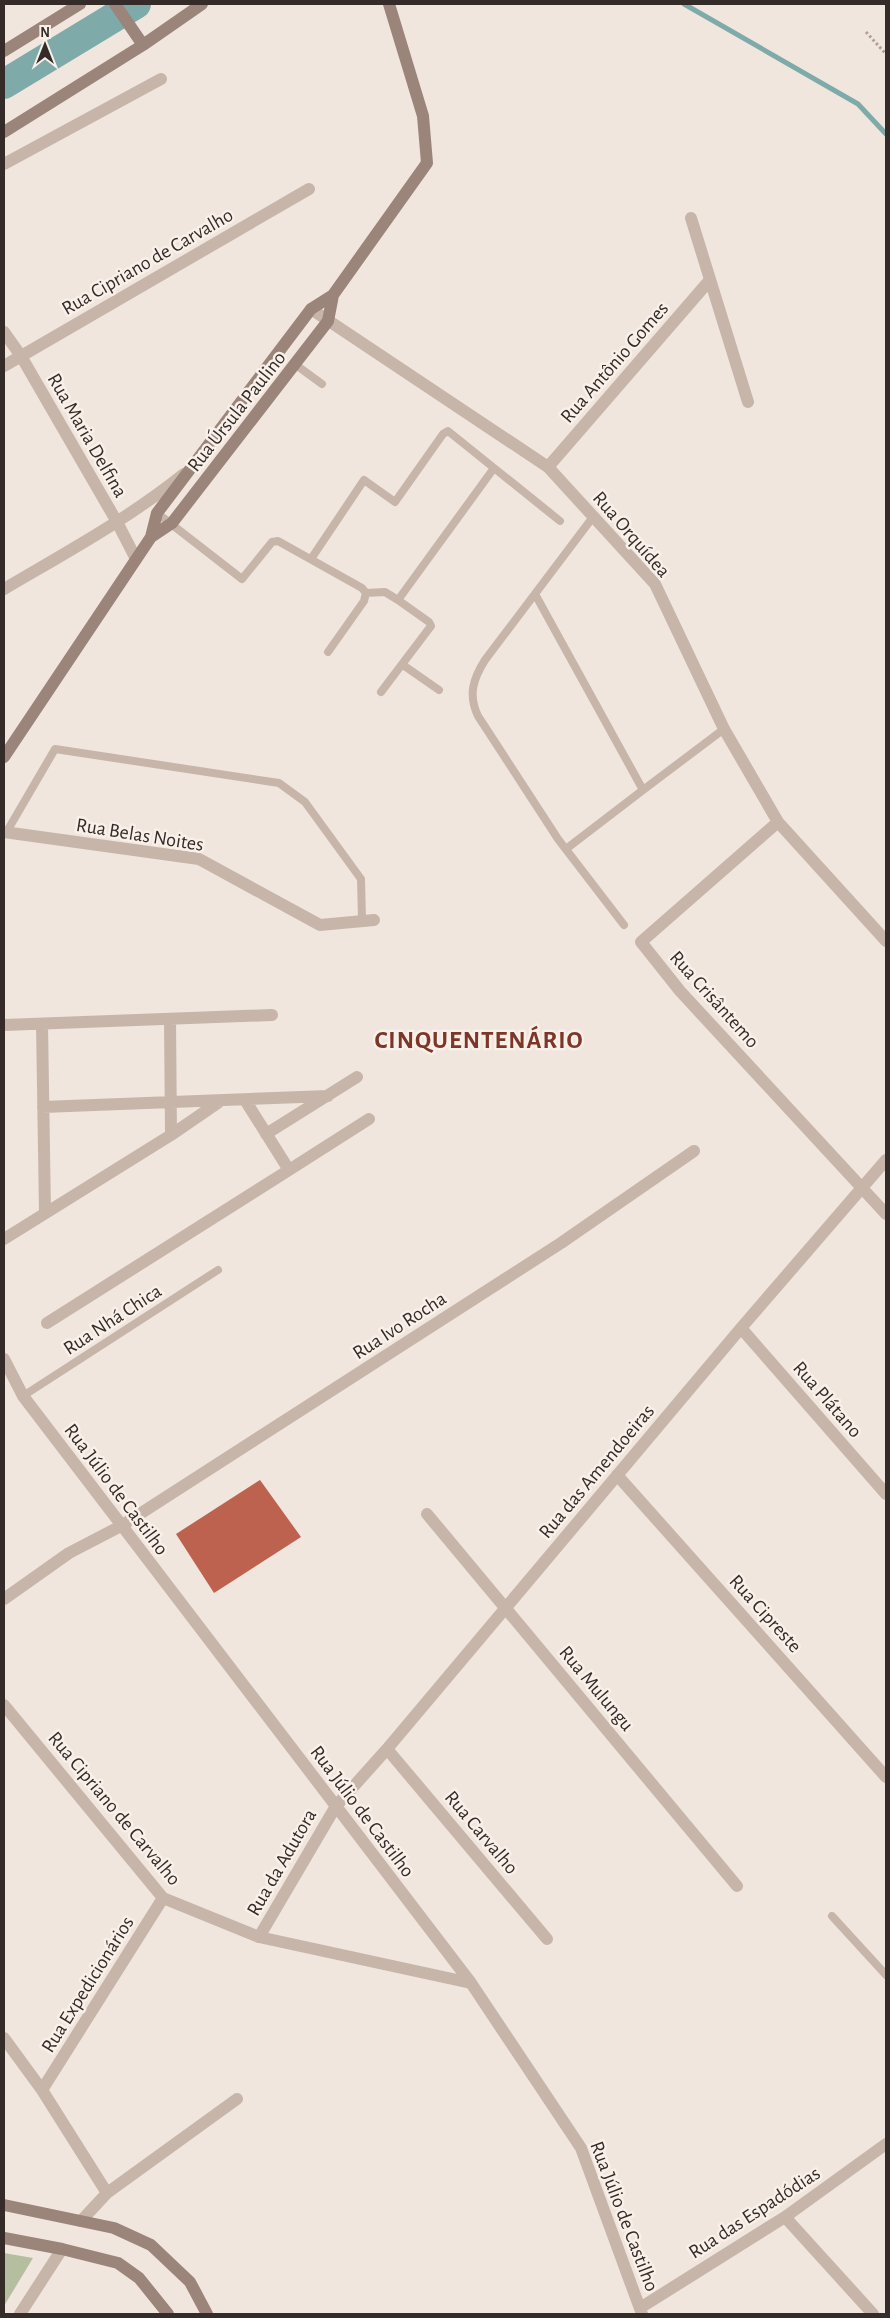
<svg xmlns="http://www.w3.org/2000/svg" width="890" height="2318" viewBox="0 0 890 2318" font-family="'Alegreya Sans',sans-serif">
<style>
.green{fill:#b5be9e}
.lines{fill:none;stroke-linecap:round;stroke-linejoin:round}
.stream{stroke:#7eabaa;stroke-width:5}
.river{stroke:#7eabaa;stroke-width:30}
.building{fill:#bc624f}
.path{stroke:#b39f94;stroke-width:3;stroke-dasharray:2.5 2.5;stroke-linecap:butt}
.lane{stroke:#c7b5aa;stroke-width:8}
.street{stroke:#c7b5aa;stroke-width:12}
.secondary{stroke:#9b857b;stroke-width:12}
.labels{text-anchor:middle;stroke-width:5;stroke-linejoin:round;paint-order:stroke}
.street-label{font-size:20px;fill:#352c29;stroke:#f8f0e9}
.district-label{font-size:25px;font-weight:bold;letter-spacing:1px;fill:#7d3728;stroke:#f8f0e9}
</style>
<rect width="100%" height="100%" fill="#f0e6dd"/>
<path class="green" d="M4 2253 33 2258 4 2306Z"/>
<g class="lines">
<path class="stream" d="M684 4 858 104 886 134"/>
<path class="river" d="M4 84 136 4"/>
</g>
<path class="building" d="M260 1480 301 1537 214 1593 176 1534Z"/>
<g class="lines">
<path class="path" d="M866 32 886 54"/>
<path class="lane" d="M296 365 322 384
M494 468 560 521
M157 513 242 579 272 542 278 541 362 588 366 593 364 601 328 652
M593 517 485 660C473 679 468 695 478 716L558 839 624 925
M311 559 364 480 395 502 443 434 448 431 494 468 398 600 429 622 431 626 381 692
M366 593 385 592 398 600
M535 594 643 790 566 849
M403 665 439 690
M643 790 724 729
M6 833 55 749 279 783 305 802 361 879 362 920
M23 1396 218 1270
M832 1916 886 1975"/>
<path class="street" d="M4 164 161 79
M691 218 748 402
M311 309 548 467 655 584 724 729 778 822 886 941
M4 332 21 356 117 522 136 559
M4 366 309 189
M548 467 709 281
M4 589C65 553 128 519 184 474
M778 822 641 942 680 991 886 1214
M4 832 199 859 320 925 374 920
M170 1019 171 1135
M42 1024 45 1213
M4 1025 272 1015
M245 1100 289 1170 369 1119
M43 1107 328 1096
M266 1134 357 1077
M4 1239 171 1135 219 1102
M47 1323 289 1170
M741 1328 886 1494
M4 1359 23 1396 471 1983 581 2148 642 2314
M617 1475 886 1777
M427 1514 737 1886
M4 1599 69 1553 121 1526 561 1243 694 1151
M4 1705 163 1898 259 1937 471 1983
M387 1749 547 1939
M259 1937 336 1806 387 1749 741 1328 886 1160
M4 2038 42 2090 107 2193
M42 2090 163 1898
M785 2217 873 2314
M81 2221 107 2193 237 2099
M640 2308 785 2217 886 2144
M20 2314 62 2249"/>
<path class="secondary" d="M115 4 143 45
M4 51 80 4
M4 132 143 45 202 4
M151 537 172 523 328 321 333 295
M4 757 151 537 157 513 311 309 333 295 427 163 423 116 389 4
M4 2205 114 2228 151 2245 190 2282 207 2314
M4 2238 62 2249 118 2263 139 2278 168 2314"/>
</g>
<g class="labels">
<g class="street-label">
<text transform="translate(147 261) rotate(-30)" y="7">Rua Cipriano de Carvalho</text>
<text transform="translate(614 362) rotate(-49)" y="7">Rua Antônio Gomes</text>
<text transform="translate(236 411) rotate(-52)" y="7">Rua Úrsula Paulino</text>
<text transform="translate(88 435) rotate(60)" y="7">Rua Maria Delfina</text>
<text transform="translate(632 534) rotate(49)" y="7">Rua Orquídea</text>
<text transform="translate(140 834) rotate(9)" y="7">Rua Belas Noites</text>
<text transform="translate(715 999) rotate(48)" y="7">Rua Crisântemo</text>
<text transform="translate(112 1319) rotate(-33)" y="7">Rua Nhá Chica</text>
<text transform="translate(399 1325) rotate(-33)" y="7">Rua Ivo Rocha</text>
<text transform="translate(828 1399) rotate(49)" y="7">Rua Plátano</text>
<text transform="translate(596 1471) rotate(-50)" y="7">Rua das Amendoeiras</text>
<text transform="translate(117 1489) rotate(53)" y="7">Rua Júlio de Castilho</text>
<text transform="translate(766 1613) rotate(48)" y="7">Rua Cipreste</text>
<text transform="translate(597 1688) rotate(50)" y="7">Rua Mulungu</text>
<text transform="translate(115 1808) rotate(50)" y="7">Rua Cipriano de Carvalho</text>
<text transform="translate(363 1811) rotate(53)" y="7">Rua Júlio de Castilho</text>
<text transform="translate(482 1832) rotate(50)" y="7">Rua Carvalho</text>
<text transform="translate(281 1862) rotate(-60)" y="7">Rua da Adutora</text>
<text transform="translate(87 1984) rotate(-58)" y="7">Rua Expedicionários</text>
<text transform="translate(754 2212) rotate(-33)" y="7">Rua das Espadódias</text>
<text transform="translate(625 2216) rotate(69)" y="7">Rua Júlio de Castilho</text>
</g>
<g class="district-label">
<text x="479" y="1048">CINQUENTENÁRIO</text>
</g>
</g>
<rect width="890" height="2318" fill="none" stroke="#352c29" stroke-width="10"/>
<g transform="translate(45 45)" stroke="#f8f0e9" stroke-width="4" paint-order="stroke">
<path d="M0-4L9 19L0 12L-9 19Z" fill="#352c29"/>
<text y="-8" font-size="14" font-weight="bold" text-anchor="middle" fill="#352c29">N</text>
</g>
</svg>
